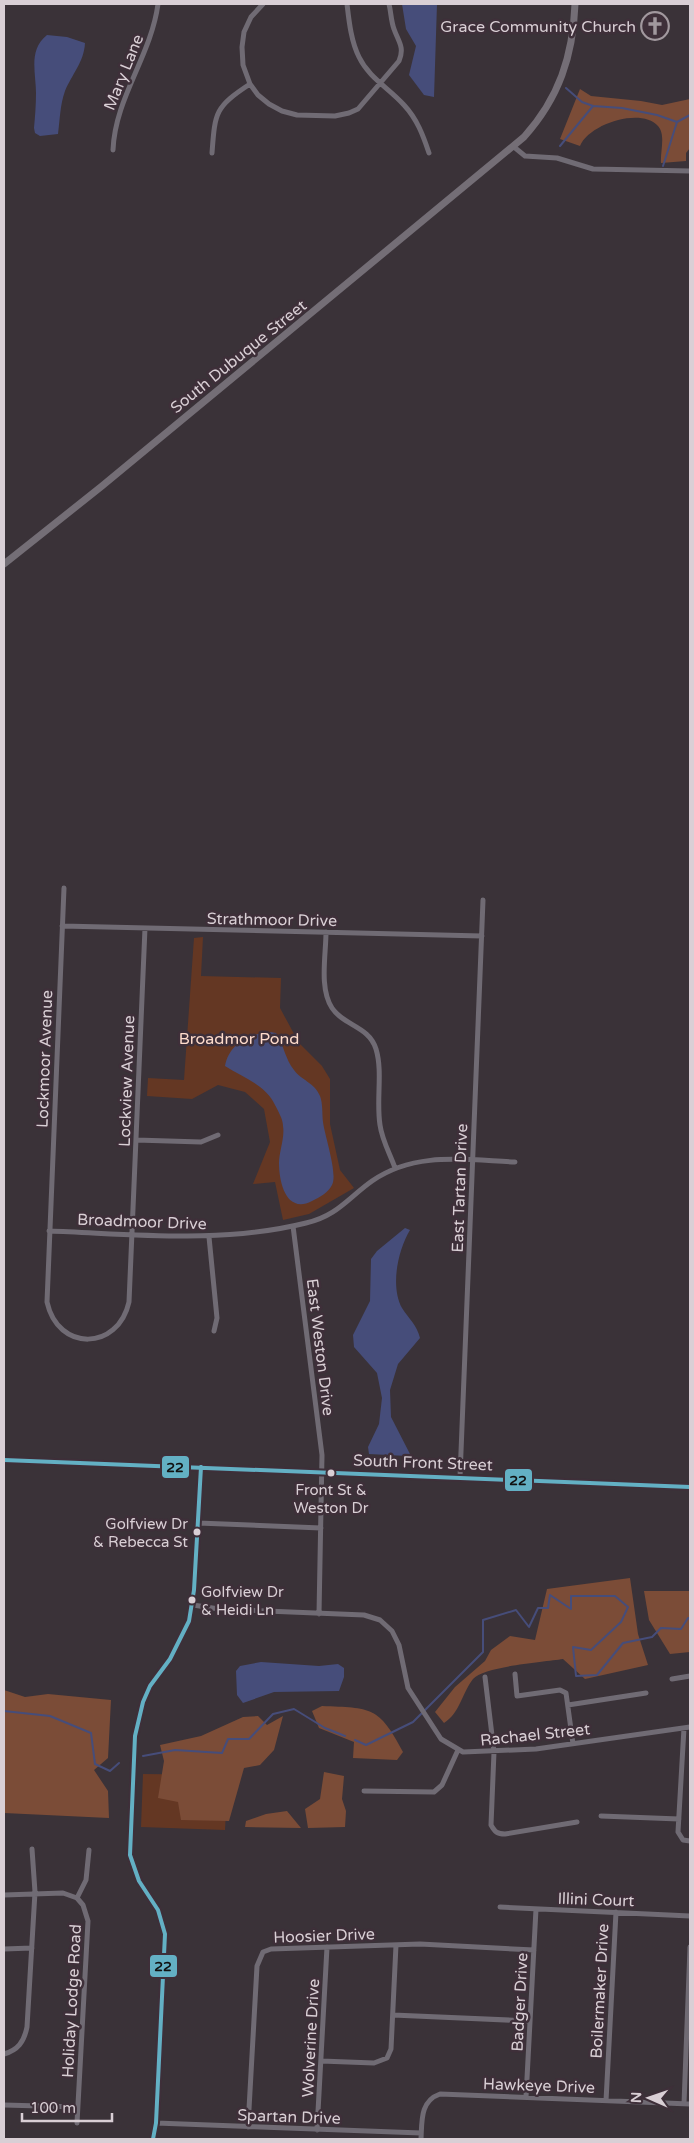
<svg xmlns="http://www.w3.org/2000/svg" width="694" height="2143" viewBox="0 0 694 2143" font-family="'Varela Round',sans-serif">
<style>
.green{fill:#643723}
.forest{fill:#7b4c37}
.water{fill:#464d7a}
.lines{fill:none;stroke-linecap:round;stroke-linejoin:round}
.stream{stroke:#464d7a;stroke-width:2}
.minor{stroke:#706b74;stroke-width:5}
.tertiary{stroke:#706b74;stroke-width:6}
.secondary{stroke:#746e76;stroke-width:7}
.bus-1-casing{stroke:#3e2f39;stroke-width:8}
.bus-1{stroke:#63b0c4;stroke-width:4}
.bus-dot{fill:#d9cfd5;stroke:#3e2f39;stroke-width:2}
.labels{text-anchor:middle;stroke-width:5;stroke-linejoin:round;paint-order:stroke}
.bus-label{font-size:15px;fill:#d9cfd5;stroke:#3e2f39}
.poi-label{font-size:16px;fill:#d9cfd5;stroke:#3e2f39;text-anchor:end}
.street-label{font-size:16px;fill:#d9cfd5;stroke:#3e2f39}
.park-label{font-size:16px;fill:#fedbcb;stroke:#3e2f39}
.line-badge{stroke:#3e2f39;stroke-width:2}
.pale-badge-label{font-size:14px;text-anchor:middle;font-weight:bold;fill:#111}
</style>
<rect width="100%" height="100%" fill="#3a3238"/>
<path class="green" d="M203 937 201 976 281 978 280 1008 299 1043 322 1066 330 1079V1124L340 1170 354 1188 309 1214 283 1220 275 1182 253 1184 270 1142 264 1109 245 1092 218 1085 192 1099 147 1096 148 1078 184 1080 194 938Z
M143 1774 228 1775 225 1830 141 1827Z"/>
<path class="forest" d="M580 89 591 96 641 101 662 105 690 99V148L686 153V161L661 163C660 152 666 135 658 126 641 107 589 124 580 146L560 139Z
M630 1578 638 1634 648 1665 585 1679 563 1659C545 1662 484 1666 473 1679 462 1693 460 1713 444 1723L435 1712 455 1687 485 1661 491 1650 510 1636 535 1640 547 1589Z
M644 1591H690V1652L670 1654 649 1620Z
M4 1690 25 1697 48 1694 111 1700 108 1758 94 1770 108 1791 109 1818 4 1813Z
M322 1706C371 1708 379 1706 403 1752L397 1760 353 1758 354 1742 319 1728 312 1711Z
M258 1716 267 1725 283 1716 274 1750 260 1765 244 1768 229 1821 181 1820 178 1802 158 1798 164 1761 160 1745 201 1736 243 1717Z
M324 1772 344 1776 342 1799 346 1811 345 1827 308 1828 305 1809 320 1799Z
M287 1811 301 1828 245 1827 246 1821 266 1814Z"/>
<path class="water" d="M402 4H437L434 97 424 95 409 75 416 46 406 29Z
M47 35 67 37 85 43C84 62 72 74 65 91 60 105 60 119 58 134L40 136 35 133 34 128C35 117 36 105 36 93 36 73 28 50 47 35Z
M270 1032 276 1033C284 1045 285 1059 294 1070 302 1081 314 1082 320 1096 323 1104 322 1114 323 1122 325 1137 338 1174 332 1185 328 1193 320 1197 312 1201 287 1214 279 1184 279 1163 279 1152 285 1137 283 1126 283 1119 278 1111 275 1105 266 1085 242 1077 225 1066 229 1043 250 1034 270 1032Z
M405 1228 410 1230C398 1250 390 1286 402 1308 409 1319 417 1325 420 1338L398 1364 390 1390 391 1417 410 1454 407 1456 369 1454 368 1447 379 1424 382 1398 377 1373 354 1347 353 1335 370 1301 371 1259 377 1251Z
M261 1662 319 1666 338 1664 344 1668V1677L339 1691 274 1692 243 1703 237 1695 236 1671 240 1666Z"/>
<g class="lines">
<path class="stream" d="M566 88 582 102 593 106 622 108 657 115 677 122 690 115
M560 146 593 106
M663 166 677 122
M4 1711 50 1716 91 1733 95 1764 110 1771 119 1763
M355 1740 366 1745 413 1722 483 1652V1620L516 1610 529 1627 538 1608H548L550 1595 571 1609V1596H615L628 1607 621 1622 591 1650 573 1647 576 1676 597 1675 623 1643 652 1637 661 1628 681 1629 688 1618 690 1619
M143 1756 175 1750 222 1753 228 1739H249L273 1714 294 1709 325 1728 345 1736"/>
<path class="minor" d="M263 4 251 17 244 32 242 47 243 65 250 84 258 95 269 104 282 111 297 115 335 116 349 113 358 109 399 61C405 47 398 41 394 29 391 21 391 12 389 4
M347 4C349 21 351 41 359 57 369 78 389 88 404 105 417 119 423 135 429 153
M514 147 525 156 557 158 593 169 690 171
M113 150C115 98 151 56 158 4
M212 153C215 112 215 107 250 84
M64 888 47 1302C58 1352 118 1351 129 1302L145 928
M62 926 482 936
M326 932C326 955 319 988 332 1008 344 1026 369 1026 376 1049 383 1072 376 1100 380 1125 382 1140 390 1154 395 1168
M136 1140 201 1142 218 1135
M293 1226 322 1455 319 1614
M49 1231C135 1234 222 1244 306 1223 337 1216 348 1198 372 1181 415 1151 466 1160 515 1162
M209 1237 217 1318 214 1331
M460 1477 483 900
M198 1523 321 1528
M193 1605 219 1609 364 1615 380 1620 392 1631 399 1645 408 1688 441 1739 463 1752 536 1749 690 1727
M515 1674 517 1696 560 1690 566 1693 573 1744
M485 1677 494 1752 491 1825C495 1832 497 1834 505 1834L577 1822
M672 1679 690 1676
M568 1705 646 1693
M684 1728 678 1832 683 1840 690 1841
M364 1791 434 1792 442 1785 458 1750
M601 1816 679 1819
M4 1895 63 1893 77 1898
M500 1907 690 1916
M4 1949 32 1948
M393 2015 530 2021
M4 2054C18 2050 24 2042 27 2027L35 1892 32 1849
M321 2061 374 2063 387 2058 391 2049 396 1945
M526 2097 536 1909
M606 2101 616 1912
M684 2104 690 1947
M4 2105 77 2107
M77 2123 88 1921 83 1905 77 1898 86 1880 89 1850
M156 2123 421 2133
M248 2127 257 1966 263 1952 271 1949 420 1944 534 1950
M317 2130 327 1947
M153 2139 156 2123 165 1934 158 1910 139 1881 130 1855 135 1736 143 1702 150 1686 170 1659 189 1621 194 1590 201 1467
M421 2139C422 2121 420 2101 440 2094L690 2104"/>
<path class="tertiary" d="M4 1460 690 1487"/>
<path class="secondary" d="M4 564 102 486 524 137C559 98 573 56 575 4"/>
<defs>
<path id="bus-1" d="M4 1460 690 1487
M153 2139 156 2123 165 1934 158 1910 139 1881 130 1855 135 1736 143 1702 150 1686 170 1659 189 1621 194 1590 201 1467"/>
</defs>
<use href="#bus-1" class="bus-1-casing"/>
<use href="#bus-1" class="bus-1"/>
</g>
<defs>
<symbol id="church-ring" viewBox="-11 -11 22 22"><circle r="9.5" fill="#3e2f39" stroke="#a1989e" stroke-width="1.5"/><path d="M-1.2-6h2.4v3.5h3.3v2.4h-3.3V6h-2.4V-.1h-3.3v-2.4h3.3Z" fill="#a1989e"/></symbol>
</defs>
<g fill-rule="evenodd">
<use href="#church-ring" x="639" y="10" width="32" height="32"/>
</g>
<g class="bus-dot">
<circle cx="331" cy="1473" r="4.5"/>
<circle cx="197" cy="1532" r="4.5"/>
<circle cx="192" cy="1600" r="4.5"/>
</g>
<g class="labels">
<g class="bus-label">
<text x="331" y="1495">Front St &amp;<tspan x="331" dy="18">Weston Dr</tspan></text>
<text x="188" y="1529" text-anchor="end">Golfview Dr<tspan x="188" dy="18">&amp; Rebecca St</tspan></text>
<text x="201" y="1597" text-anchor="start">Golfview Dr<tspan x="201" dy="18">&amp; Heidi Ln</tspan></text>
</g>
<g class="poi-label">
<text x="636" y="32">Grace Community Church</text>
</g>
<g class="street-label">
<text transform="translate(123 72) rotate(-68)" y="6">Mary Lane</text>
<text transform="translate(238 356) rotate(-39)" y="6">South Dubuque Street</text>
<text transform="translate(272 919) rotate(1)" y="6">Strathmoor Drive</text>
<text transform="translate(44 1059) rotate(-88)" y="6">Lockmoor Avenue</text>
<text transform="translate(126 1081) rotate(-88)" y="6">Lockview Avenue</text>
<text transform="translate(459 1188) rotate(-88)" y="6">East Tartan Drive</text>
<text transform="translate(142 1221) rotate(2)" y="6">Broadmoor Drive</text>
<text transform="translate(321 1347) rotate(83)" y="6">East Weston Drive</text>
<text transform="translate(423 1462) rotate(2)" y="6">South Front Street</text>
<text transform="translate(535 1734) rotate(-6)" y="6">Rachael Street</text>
<text transform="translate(596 1899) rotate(2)" y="6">Illini Court</text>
<text transform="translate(324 1935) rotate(-2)" y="6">Hoosier Drive</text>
<text transform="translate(599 1991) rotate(-87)" y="6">Boilermaker Drive</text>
<text transform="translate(71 2001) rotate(-87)" y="6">Holiday Lodge Road</text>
<text transform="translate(519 2002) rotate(-87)" y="6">Badger Drive</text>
<text transform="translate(310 2038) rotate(-87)" y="6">Wolverine Drive</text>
<text transform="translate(539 2085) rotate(2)" y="6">Hawkeye Drive</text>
<text transform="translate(289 2116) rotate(2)" y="6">Spartan Drive</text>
</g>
<g class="park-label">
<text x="239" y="1044">Broadmor Pond</text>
</g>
</g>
<g class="line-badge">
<rect x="161" y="1455" width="29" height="24" rx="5" fill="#63b0c4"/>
<rect x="504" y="1468" width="29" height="24" rx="5" fill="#63b0c4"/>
<rect x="149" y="1954" width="29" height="24" rx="5" fill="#63b0c4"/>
</g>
<g class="pale-badge-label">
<text x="175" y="1472">22</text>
<text x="518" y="1485">22</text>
<text x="163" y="1971">22</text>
</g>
<rect width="694" height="2143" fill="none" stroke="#d9cfd5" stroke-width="10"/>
<g transform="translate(649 2098) rotate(272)" stroke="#3e2f39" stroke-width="4" paint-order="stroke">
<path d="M0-4L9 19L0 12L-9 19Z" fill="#d9cfd5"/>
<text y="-8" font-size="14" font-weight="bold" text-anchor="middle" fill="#d9cfd5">N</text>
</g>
<path d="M22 2113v8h90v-8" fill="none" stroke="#d9cfd5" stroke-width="2.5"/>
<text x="30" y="2113" font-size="15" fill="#d9cfd5" stroke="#3e2f39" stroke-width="4" paint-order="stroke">100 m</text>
</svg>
